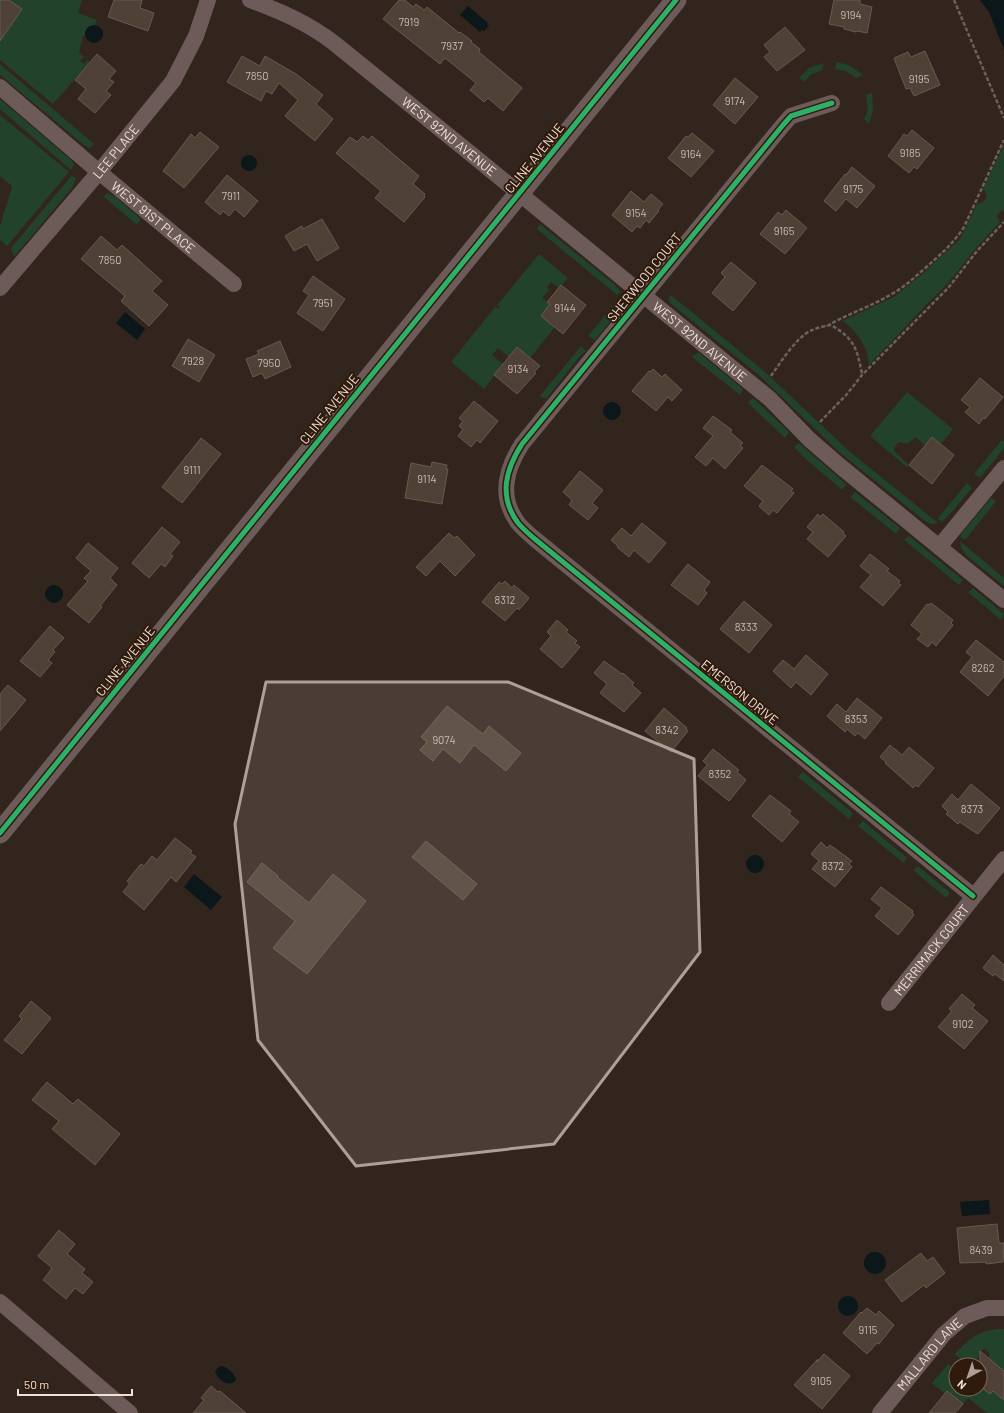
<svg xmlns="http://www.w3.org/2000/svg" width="1004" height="1413" viewBox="0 0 1004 1413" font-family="Barlow,sans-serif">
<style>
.green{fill:#22422b}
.water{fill:#0c171a}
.building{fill:#504136;stroke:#655a53}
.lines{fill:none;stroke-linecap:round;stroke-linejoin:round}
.path{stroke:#6e605e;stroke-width:2.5;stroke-dasharray:4 2;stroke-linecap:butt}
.minor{stroke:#6d5b5a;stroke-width:16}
.tertiary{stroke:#6d5b5a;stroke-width:21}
.cycleway-casing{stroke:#2f1a0b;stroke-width:8}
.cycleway{stroke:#2db169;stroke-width:5}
.marked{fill:#ae9f97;fill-opacity:0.2;stroke:#ae9f97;stroke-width:3;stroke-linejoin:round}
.labels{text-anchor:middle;stroke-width:4;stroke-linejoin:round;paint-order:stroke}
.number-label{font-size:11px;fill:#c8b9b0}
.street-label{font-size:13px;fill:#f0e1d8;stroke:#2f1a0b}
</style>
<rect width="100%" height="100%" fill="#32251d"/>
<path class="green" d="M10 0H82L78 13 97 20 95 25C88 26 86 29 85 36H83L79 52 84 57 80 61 84 64 88 60 90 62 53 104 0 60V28Z
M836 62 849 65 863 75 856 78 846 71 835 69Z
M824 63 822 70 810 75 805 82 799 78 809 68Z
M0 64 94 144 90 148 84 145 0 75Z
M872 93 873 110 869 124 864 119 868 110 866 95Z
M0 99 71 160 74 164 71 170 0 109Z
M0 115 69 172 7 246 0 240V226L12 186 0 176Z
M1004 145V210L1000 212 997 216 1000 222 977 247 949 282 930 301 869 365C868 347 857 330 842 321L894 297 920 276 960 239 977 204C985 204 990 195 983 189Z
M72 175 76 179 72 188 14 257 11 248Z
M107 193 115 197 141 219 137 225 104 197Z
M540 224 614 284 621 292 617 295 537 229Z
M539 254 568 278 559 288 551 282 547 287 549 290 542 298 550 304 541 316 555 327 530 358 509 357 498 348 492 355 503 364 484 389 451 362 495 307 498 309 500 307 497 305Z
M671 295 765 372 849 451 938 523 931 524 925 521 838 451 760 376 670 303 668 299Z
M618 300 622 304 619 310 595 340 588 336Z
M581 346 586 351 581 355 546 399 540 396Z
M698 352 743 389 740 395 692 357Z
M907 392 953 429 941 444 932 437 925 445 915 437C910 443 907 445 900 442L897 444 894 448 895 452 909 465 907 467 870 436Z
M753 398 789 432 785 438 748 403Z
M1002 440 1004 441V448L980 478 974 474Z
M799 443 846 484 842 490 807 460 794 447Z
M967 483 972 488 949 515 942 522 938 518Z
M855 492 900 528 896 534 850 497Z
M991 498 996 501 965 540 960 537 962 533Z
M909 536 963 580 959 585 904 540Z
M960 541 1004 578V586L967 556 961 548Z
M973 588 1004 614 1001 620 968 592Z
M803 772 853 813 849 819 798 777Z
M863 821 907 858 904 863 858 826Z
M918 866 948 891 950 894 946 898 913 870Z
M997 1329H1004V1371L989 1358V1353L985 1349 982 1350C979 1358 974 1362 966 1364L955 1354C968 1340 977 1331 997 1329Z
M948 1364 956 1370V1389H980V1386L990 1394 993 1391 1003 1399 1004 1398V1413H987L968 1398 963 1404 947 1391 945 1394 932 1383Z"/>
<path class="water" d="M980 0H1004V50L989 12Z
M468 6 488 23 487 24 489 26 484 31 482 30 480 32 460 15Z
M85 34a9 9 0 1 1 18 0a9 9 0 1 1-18 0Z
M241 163a8 8 0 1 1 16 0a8 8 0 1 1-16 0Z
M125 312 145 329 137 340 116 323Z
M603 411a9 9 0 1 1 18 0a9 9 0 1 1-18 0Z
M45 594a9 9 0 1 1 18 0a9 9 0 1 1-18 0Z
M746 864a9 9 0 1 1 18 0a9 9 0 1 1-18 0Z
M194 874 222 897 211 910 184 887Z
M989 1200 990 1214 962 1216 960 1202Z
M864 1263a11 11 0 1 1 22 0a11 11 0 1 1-22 0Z
M838 1306a10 10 0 1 1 20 0a10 10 0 1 1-20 0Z
M220 1366C226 1366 235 1373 236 1380 229 1389 217 1379 215 1371Z"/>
<path class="building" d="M0 0H9L22 9 0 41Z
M114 0H142L140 8 154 13 148 31 108 17Z
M399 0H405L413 7 416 4 424 10 427 7 459 33 460 32 472 41 471 42 480 49 479 52 522 88 503 111 488 98 484 102 470 90 476 83 445 58 440 64 383 19Z
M834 0H860V4L872 7 867 33 857 31 856 32 844 29V27L829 24Z
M785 27 805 50 777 71 764 57 770 52 764 45Z
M925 51 940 85 914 96 910 88 906 89 894 58 908 52 911 57Z
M97 54 116 71 109 79 114 82 106 91 111 95 95 113 78 99 86 89 75 80Z
M242 56 260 66 265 56 296 74 323 95 316 104 333 119 315 141 285 116 298 100 279 83 272 94 266 91 261 101 227 82Z
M735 78 758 97 735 124 713 105Z
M912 130 934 148 917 169 914 167 909 173 888 156 904 134 907 136Z
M200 132 219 147 184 188 163 171 191 134 195 138Z
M692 133 714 151 691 177 668 158 686 136 688 137Z
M363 136 368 140 372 136 419 176 413 184 425 194 424 196 425 197 404 222 375 198 381 191 336 153 350 137 357 142Z
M852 167 875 186 857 208 846 199 836 211 824 201 845 174 846 175Z
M227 175 258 201 244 217 235 209 229 216 223 211 220 215 205 202Z
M631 191 644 202 651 194 663 204 658 210 659 211 649 223 646 220 640 228 637 226 632 232 612 215Z
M786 210 807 228 785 254 760 234 778 212 782 215Z
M322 219 339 248 317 261 307 244 294 251 285 236 302 226 303 229Z
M101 236 117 250 122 245 162 281 152 291 168 305 149 326 121 301 125 296 81 259Z
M731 262 756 283 733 311 712 293 725 277 721 273Z
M313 276 345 299 323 331 297 313 309 295 303 291Z
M561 285 586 305 563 334 541 316 550 304 547 302Z
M188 339 215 355 199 382 172 366Z
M280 341 291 367 265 379 262 373 253 377 246 359 259 354 257 351Z
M517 347 540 366 534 372 536 373 517 394 494 375Z
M653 369 662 377 665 374 682 390 672 401 668 397 656 411 632 391 649 371 650 372Z
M980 378 1003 397 985 419 983 418 979 424 965 412 970 407 961 400Z
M474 401 498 421 480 443 477 440 471 447 458 436 463 429 459 426 463 421 459 418Z
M713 416 732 430 730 432 743 443 740 446 743 448 725 469 713 458 706 466 695 457 713 436 703 428Z
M932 437 954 455 932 484 909 465Z
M201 438 221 454 182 503 162 487Z
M432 462 447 465 446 469H448L442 504 405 498 411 463 431 467Z
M762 465 793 489 791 491 794 493 777 513 773 510 769 515 759 506 763 501 744 486Z
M580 471 603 490 592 503 598 508 588 520 569 505 572 500 563 492Z
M818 514 820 517 823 514 844 532 843 534 846 536 828 557 807 539 813 532 807 527Z
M642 523 666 543 649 563 634 550 629 557 617 547 618 546 611 540 622 528 631 536Z
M162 527 180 542 170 554 173 556 165 567 161 564 149 578 132 563Z
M449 533 454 538 457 536 475 555 455 576 440 561 426 576 416 567Z
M88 543 118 568 110 578 117 585 100 606 102 607 89 623 67 605 88 581 84 578 91 571 76 558Z
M870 554 889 569 887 571 900 581 898 583 901 585 883 606 860 587 871 575 860 566Z
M688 564 710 582 704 590 707 593 698 605 671 585Z
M505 581 512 588 514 585 529 598 519 610 517 608 505 621 482 602 499 582 502 584Z
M744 601 772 625 749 653 720 629Z
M931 603 953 620 951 623 953 625 936 646 932 642 928 647 917 639 922 634 911 625 927 604 929 605Z
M557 620 568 630 566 632 577 641 575 643 580 647 562 668 540 649 551 636 547 632Z
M50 626 64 638 53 650 55 652 48 660 52 663 40 677 20 661Z
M976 640 1004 662V676L988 696 960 672 972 657 966 652Z
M806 655 828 674 811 695 796 682 791 688 773 671 783 660 794 669Z
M604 661 622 674 623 673 634 683 632 685 641 693 624 712 600 693 607 684 594 673Z
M8 685 26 700 0 731V694Z
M857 698 882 718 865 739 858 733 855 736 847 729 845 732 827 716 837 704 846 712Z
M447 706 483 734 489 726 521 753 506 771 474 745 460 763 443 749 433 761 420 750 427 742 421 737Z
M664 708 687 728 686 729 688 731 671 752 645 731Z
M890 745 902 755 909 747 934 768 918 787 915 785 913 788 885 763 886 762 880 757Z
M713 749 739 770 737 772 746 780 729 801 698 776 707 765 703 761Z
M971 784 1000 808 978 834 970 829 960 822 958 824 946 814 948 812 942 806 952 794 958 800Z
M770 795 791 811 789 814 799 822 782 842 752 816Z
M175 838 192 851 190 853 196 857 176 882 171 877 144 910 123 892 130 883 127 881 141 864 144 866 152 856 157 860Z
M426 841 477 884 463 900 412 857Z
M821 842 827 848 830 845 852 861 849 864 852 867 835 887 812 869 819 861 811 854Z
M262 863 278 876 277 877 309 903 333 874 366 901 307 974 273 948 295 921 247 882Z
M881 887 913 911 912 913 914 915 898 935 875 916 882 908 871 899Z
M993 955 1004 965V981L995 974 993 976 983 968Z
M962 994 975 1005 972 1008 988 1021 964 1049 938 1027 952 1011 949 1009Z
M31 1001 51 1018 22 1054 4 1040 22 1019 19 1016Z
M47 1082 73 1104 78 1099 120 1134 95 1165 52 1129 59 1121 32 1100Z
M997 1224 999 1243H1004L1003 1262 986 1264V1262L960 1263 957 1228Z
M59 1230 75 1244 67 1254 85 1269 82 1273 93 1282 83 1294 75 1288 66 1299 43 1280 52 1268 38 1256Z
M921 1253 927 1261 933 1257 945 1273 926 1288 924 1285 902 1302 885 1280Z
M867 1308 876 1315 879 1311 894 1325 879 1344 877 1343 867 1354 843 1333 861 1312 862 1313Z
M980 1351 1004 1371V1400L993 1391 990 1394 980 1386Z
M824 1354 850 1376 822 1409 794 1385 818 1359 817 1362Z
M211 1386 218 1392 220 1391 246 1413H193L204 1400 201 1398Z
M947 1391 963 1404 955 1413H929Z"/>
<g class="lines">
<path class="path" d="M954 0 1004 118
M827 326C847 314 870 307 890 295 903 288 913 279 924 269 939 256 953 244 964 227L1004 140
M771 376C780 363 796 338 810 331 816 328 825 326 831 325 855 339 857 349 862 374
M820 422 847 394 862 375 949 287 977 251 1004 222"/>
<g class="minor">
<path id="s1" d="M250 0C280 11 308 23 334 43L481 162 770 399 810 440 840 466 1004 600"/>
<path id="s2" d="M0 87 99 172 234 284"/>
<path d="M832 103 791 116 783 125 522 444C506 469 498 496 518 523 523 529 530 535 536 540L973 896"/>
<path id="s3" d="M0 288 99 172 173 81 196 36 208 0"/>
<path d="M939 547 1004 468"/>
<path id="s4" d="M889 1003 1004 859"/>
<path d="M0 1302 130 1413"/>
<path id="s5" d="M880 1413 944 1334 965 1316 987 1308H1004"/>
</g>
<path class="tertiary" d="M0 833 676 0"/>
<defs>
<path id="cycleway" d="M832 103 791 116 783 125 522 444C506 469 498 496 518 523 523 529 530 535 536 540L973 896
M0 833 676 0"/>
</defs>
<use href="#cycleway" class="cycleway-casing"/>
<use href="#cycleway" class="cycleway"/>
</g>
<path class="marked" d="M266 682H508L694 759 700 952 554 1144 356 1166 258 1040 235 824Z"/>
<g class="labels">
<g class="number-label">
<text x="851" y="19">9194</text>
<text x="409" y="26">7919</text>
<text x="452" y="50">7937</text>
<text x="257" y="80">7850</text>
<text x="919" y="83">9195</text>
<text x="735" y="105">9174</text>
<text x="910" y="157">9185</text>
<text x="691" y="158">9164</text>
<text x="853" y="193">9175</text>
<text x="231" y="200">7911</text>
<text x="636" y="217">9154</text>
<text x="784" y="235">9165</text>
<text x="110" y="264">7850</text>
<text x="323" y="307">7951</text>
<text x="565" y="312">9144</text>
<text x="193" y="365">7928</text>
<text x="269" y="367">7950</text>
<text x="518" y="373">9134</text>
<text x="192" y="474">9111</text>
<text x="427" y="483">9114</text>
<text x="505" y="604">8312</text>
<text x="746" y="631">8333</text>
<text x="983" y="672">8262</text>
<text x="856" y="723">8353</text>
<text x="667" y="734">8342</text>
<text x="444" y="744">9074</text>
<text x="720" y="778">8352</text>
<text x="972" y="813">8373</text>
<text x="833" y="870">8372</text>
<text x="963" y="1028">9102</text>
<text x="981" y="1254">8439</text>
<text x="868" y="1334">9115</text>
<text x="821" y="1385">9105</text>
</g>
<g class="street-label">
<text dy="5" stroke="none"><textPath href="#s1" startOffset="243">WEST 92ND AVENUE</textPath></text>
<text dy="5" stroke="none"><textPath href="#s3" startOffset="179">LEE PLACE</textPath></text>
<text transform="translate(534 158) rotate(-51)" y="5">CLINE AVENUE</text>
<text dy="5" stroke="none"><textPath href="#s2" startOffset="201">WEST 91ST PLACE</textPath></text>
<text transform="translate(644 277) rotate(-51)" y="5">SHERWOOD COURT</text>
<text dy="5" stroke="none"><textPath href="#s1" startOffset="567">WEST 92ND AVENUE</textPath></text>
<text transform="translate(329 409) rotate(-51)" y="5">CLINE AVENUE</text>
<text transform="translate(125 661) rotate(-51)" y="5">CLINE AVENUE</text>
<text transform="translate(740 692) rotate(39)" y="5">EMERSON DRIVE</text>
<text dy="5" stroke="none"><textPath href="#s4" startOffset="68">MERRIMACK COURT</textPath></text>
<text dy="5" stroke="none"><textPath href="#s5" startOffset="77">MALLARD LANE</textPath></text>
</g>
</g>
<g transform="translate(968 1377) rotate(220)"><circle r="19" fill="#2f1a0b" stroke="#7c6a5d"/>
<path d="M0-3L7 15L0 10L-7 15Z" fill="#ae9f97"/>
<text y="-6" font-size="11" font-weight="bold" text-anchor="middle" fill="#f0e1d8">N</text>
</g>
<path d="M18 1389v6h114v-6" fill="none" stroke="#f0e1d8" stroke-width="2"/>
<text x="24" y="1389" font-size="12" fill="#f0e1d8" stroke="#2f1a0b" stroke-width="3" paint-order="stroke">50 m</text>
</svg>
